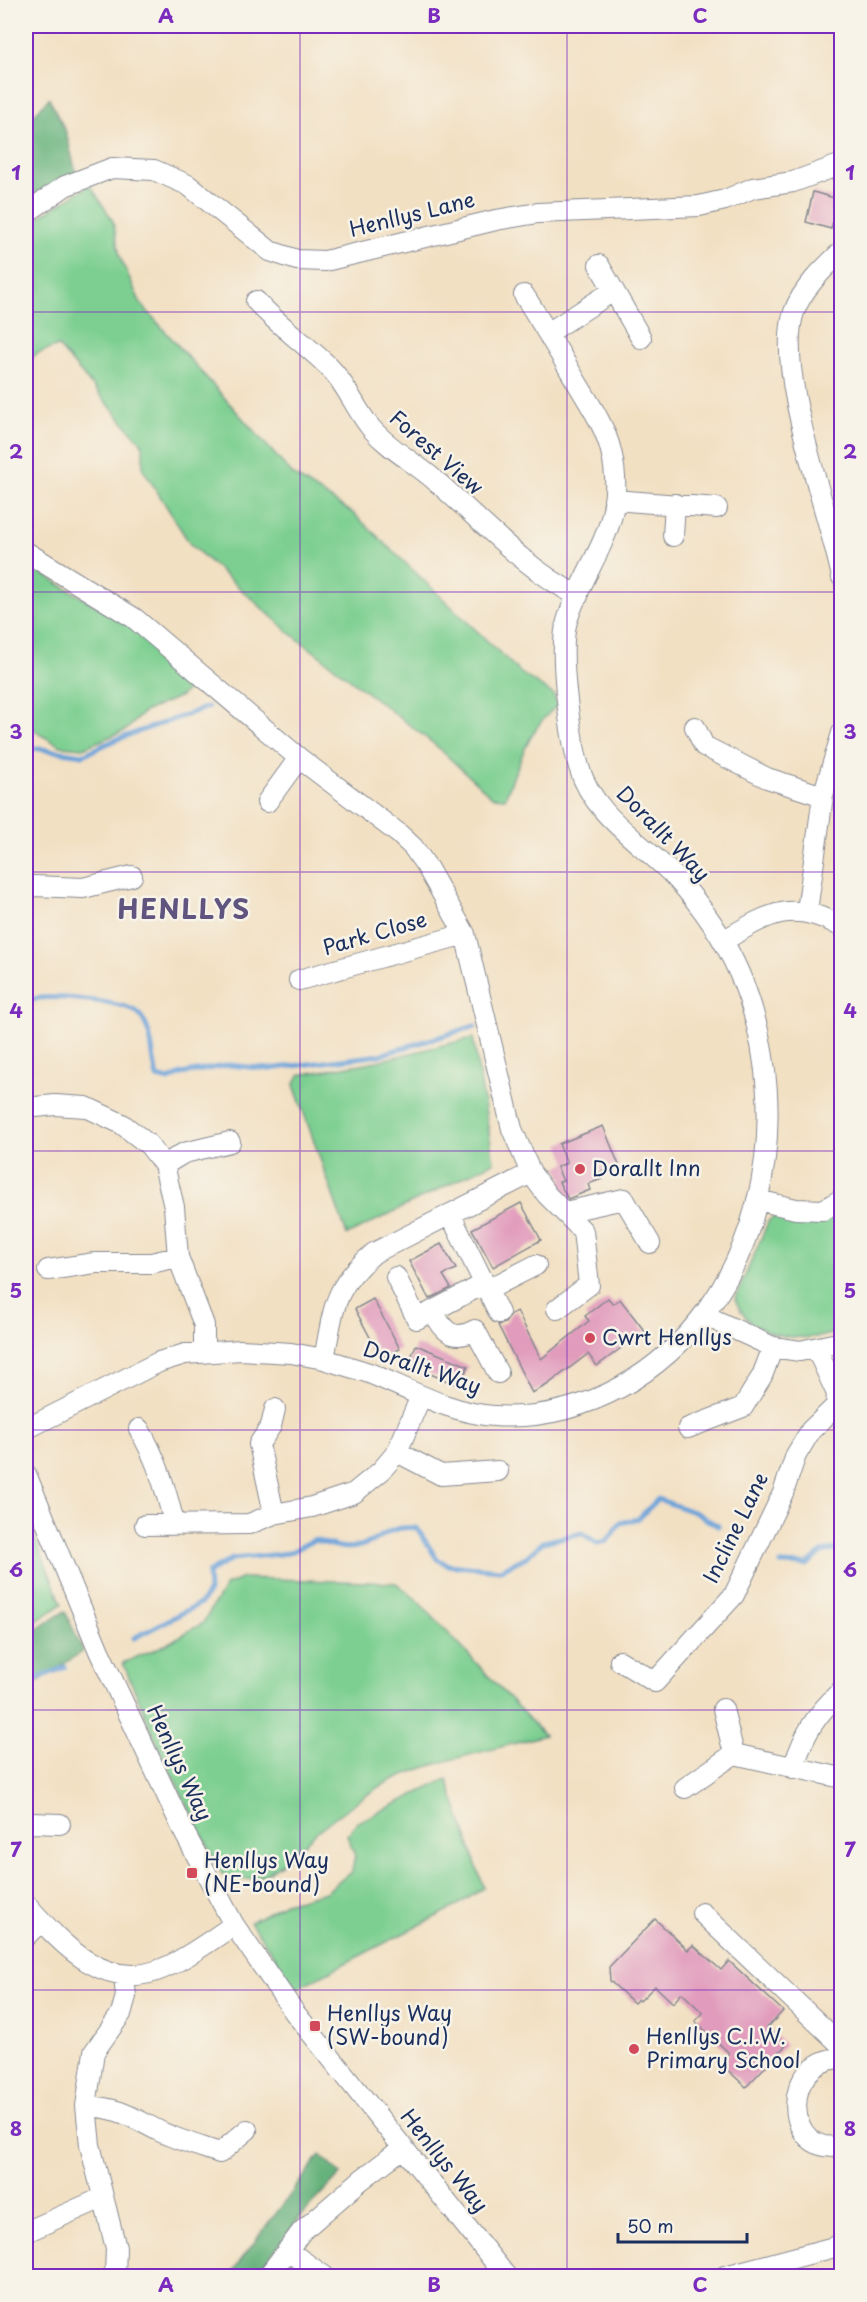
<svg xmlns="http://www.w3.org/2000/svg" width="867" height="2302" viewBox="0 0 867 2302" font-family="'Playpen Sans',sans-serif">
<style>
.green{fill:#7dcf91;stroke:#4c7f78;stroke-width:1.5}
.forest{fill:#66b27b;stroke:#40706c;stroke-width:1.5}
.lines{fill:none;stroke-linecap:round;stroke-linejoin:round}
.stream{stroke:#6aa2d9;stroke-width:5}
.building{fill:#e19bbc}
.minor-casing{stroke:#868890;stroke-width:22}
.minor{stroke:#fff;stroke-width:20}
.grid{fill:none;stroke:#7b2cbf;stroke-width:1.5;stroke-opacity:0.55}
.poi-dot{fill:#d1495b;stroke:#f7f3e8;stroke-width:2}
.labels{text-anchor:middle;stroke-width:5;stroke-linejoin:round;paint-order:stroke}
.street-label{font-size:21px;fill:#1b2f5e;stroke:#f7f3e8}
.poi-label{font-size:21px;fill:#1b2f5e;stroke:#f7f3e8;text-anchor:start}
.district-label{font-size:27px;font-weight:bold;letter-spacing:1.5px;fill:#60557f;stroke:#f7f3e8}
.neatline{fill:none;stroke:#7b2cbf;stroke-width:2}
.grid-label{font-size:20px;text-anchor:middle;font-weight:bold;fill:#7b2cbf}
</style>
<rect width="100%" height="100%" fill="#f7f3e8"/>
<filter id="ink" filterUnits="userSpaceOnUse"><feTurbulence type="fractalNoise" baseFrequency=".0167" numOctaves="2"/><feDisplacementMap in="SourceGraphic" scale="12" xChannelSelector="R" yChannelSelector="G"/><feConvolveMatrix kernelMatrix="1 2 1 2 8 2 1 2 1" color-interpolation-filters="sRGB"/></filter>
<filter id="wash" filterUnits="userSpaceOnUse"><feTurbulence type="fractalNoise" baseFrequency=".008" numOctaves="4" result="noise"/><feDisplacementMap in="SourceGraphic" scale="24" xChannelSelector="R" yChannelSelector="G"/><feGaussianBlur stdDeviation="1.35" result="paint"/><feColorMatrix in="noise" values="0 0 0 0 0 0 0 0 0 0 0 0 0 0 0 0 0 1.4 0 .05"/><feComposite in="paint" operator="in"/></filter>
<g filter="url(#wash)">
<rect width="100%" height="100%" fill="#f2e0c3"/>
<path class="green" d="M90 185 113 221 120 257 141 304 293 475 353 513 521 673 554 695 557 706C529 727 518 766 505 798L492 797 434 744 290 633 190 544 143 469V445L58 346 38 353 26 362V225Z
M26 564 133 628 197 681 181 696 144 712 126 730 83 748 61 746 39 734 26 721Z
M473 1038 494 1162 347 1235 294 1085 299 1075 378 1061Z
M837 1211 842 1218 841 1331C806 1344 750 1340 735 1299L769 1220 775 1217H821Z
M26 1517 62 1604 26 1628Z
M243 1578 396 1583 416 1599 544 1735C493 1751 439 1759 390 1781 374 1789 340 1813 325 1825 296 1847 263 1896 222 1874L165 1761 123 1663 165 1645 203 1623 226 1585Z
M447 1779 484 1888 453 1908 297 1988 250 1922 285 1903 326 1892 352 1871 355 1856 347 1835 358 1822Z"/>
<path class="forest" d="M49 98 66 132 76 173 26 201V124Z
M65 1611 83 1651 26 1690V1636Z
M320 2155 341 2174 302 2215 255 2276H229Z"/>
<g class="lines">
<path class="stream" d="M26 747 83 755 115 740 208 707
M26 1005C29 1002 34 999 38 998 56 996 128 1001 139 1014 153 1030 152 1058 157 1077L169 1080 181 1074 229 1065 269 1069 380 1055 475 1026
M781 1564 807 1565 822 1552 842 1548
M134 1638 201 1603 209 1591 208 1573 232 1559 289 1553 314 1540C329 1544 344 1551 360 1546 386 1539 385 1525 417 1528L437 1559 448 1565 500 1570 526 1557 543 1542 582 1533 597 1543 607 1541 620 1523 638 1519 658 1499 696 1513 718 1526
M26 1683 65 1667"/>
</g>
<g id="blocks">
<path class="building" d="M813 192 838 199 831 229 806 222Z
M603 1126 619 1165 599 1173 602 1179 588 1184 590 1190 568 1199 559 1182 563 1181 557 1167 567 1163 559 1144Z
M521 1203 541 1240 493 1267 472 1229Z
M441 1244 456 1269 443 1275 451 1288 429 1299 409 1261Z
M608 1298 613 1304 620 1299 646 1333 635 1342 633 1339 597 1366 588 1354 547 1385 532 1393 498 1325 505 1323 511 1314 517 1311 541 1359 589 1321 585 1316Z
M373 1299 400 1349 381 1358 355 1309Z
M416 1345 468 1366 460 1386 408 1365Z
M655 1919 688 1950 693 1945 721 1970 729 1961 783 2011 767 2028 786 2045 746 2087 720 2063 729 2053 695 2021 703 2013 682 1993 673 2003 655 1986 640 2001 638 1999 634 2003 610 1981 609 1967Z"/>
</g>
</g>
<g filter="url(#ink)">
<use href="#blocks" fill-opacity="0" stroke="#868890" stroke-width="1.5"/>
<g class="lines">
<defs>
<path id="minor" d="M26 213 65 186 112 168 154 170 188 185 270 251 297 260 325 261 496 220 538 213 699 206 725 200 753 188 793 182 842 164
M842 251C824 268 802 289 794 312 774 372 829 511 842 577
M599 265 641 338
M256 301C279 326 306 344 330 368 347 385 355 409 371 428 390 450 416 463 437 482 484 523 523 567 578 596
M548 333 613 291
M614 500 717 508
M673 536 675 504
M26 552 134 618 299 758 398 833 413 847 427 867 465 934 512 1129 531 1173 547 1195 583 1231 589 1285 557 1309
M695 727 704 746 767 778 823 796
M267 802 299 758
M26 889 34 886 83 888 132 876
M807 911 823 796 842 733
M723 941C768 914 792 898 842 927
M299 980 465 934
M26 1108 55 1105 86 1107 122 1124 149 1145 164 1165 174 1207 178 1257 204 1325V1352
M164 1165 184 1153 230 1142
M757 1200 796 1209 823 1210 842 1199
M565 1212 624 1199 650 1243
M450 1214 499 1313
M48 1270 95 1263H151L178 1257
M396 1277 417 1319 484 1284
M487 1290 536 1265
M433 1311C443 1331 453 1342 475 1330L498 1373
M706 1316 773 1347 800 1351 842 1342
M324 1359C339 1364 354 1368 369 1373 409 1389 450 1413 494 1416 539 1419 582 1408 621 1387 763 1307 800 1118 740 975 725 940 702 906 676 878 643 843 593 816 579 767 570 735 558 652 567 621 587 557 629 526 611 451 605 426 589 403 576 381 559 352 542 323 524 295
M688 1428 743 1407 762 1376 773 1347
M26 1429 159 1362 185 1354 241 1350 291 1353 324 1359C334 1309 332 1288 374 1253L531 1173
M139 1429C157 1459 166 1490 174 1523
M397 1452 441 1475 498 1471
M26 1474 99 1651 185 1834 234 1925 295 2013 506 2276
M274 1514 259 1444 271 1426 275 1409
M145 1525 249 1524 274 1514 312 1507 354 1493 381 1471 397 1452 421 1396
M620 1661 655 1682 734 1595 783 1493 796 1455 811 1430 836 1406 837 1394 816 1348
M723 1709 734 1754 842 1778
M793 1768C805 1732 815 1716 842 1690
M685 1788 734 1754
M26 1825 33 1823 60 1824
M26 1904C62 1944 105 1994 164 1968 188 1958 212 1939 234 1925
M702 1913 842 2046
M26 1936 41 1921
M842 2058C777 2060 785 2160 842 2145
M86 2106C119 2108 128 2115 157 2130 177 2140 199 2146 220 2153L247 2130
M26 2232 102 2198
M287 2250 324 2276
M115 2276 116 2248 90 2145 86 2106 94 2052 121 2014 126 1996 124 1976
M268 2276 302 2231 361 2180 403 2148
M725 2276 842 2245"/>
</defs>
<use href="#minor" class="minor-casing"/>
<use href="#minor" class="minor"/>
</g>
</g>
<path class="grid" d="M300 26V2276M567 26V2276M26 312H842M26 592H842M26 872H842M26 1151H842M26 1430H842M26 1710H842M26 1990H842"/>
<g class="poi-dot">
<circle cx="580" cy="1169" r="6"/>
<circle cx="590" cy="1338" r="6"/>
<rect x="186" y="1867" width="12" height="12" rx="3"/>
<rect x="309" y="2020" width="12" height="12" rx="3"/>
<circle cx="634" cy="2049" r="6"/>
</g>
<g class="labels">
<g class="street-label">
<text transform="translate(412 215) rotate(-14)" y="7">Henllys Lane</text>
<text transform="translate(436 453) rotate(41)" y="7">Forest View</text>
<text transform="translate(663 834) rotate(46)" y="7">Dorallt Way</text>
<text transform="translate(375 934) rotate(-16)" y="7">Park Close</text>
<text transform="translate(422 1368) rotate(19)" y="7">Dorallt Way</text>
<text transform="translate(736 1528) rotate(-64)" y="7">Incline Lane</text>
<text transform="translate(179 1763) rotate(65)" y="7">Henllys Way</text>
<text transform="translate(444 2161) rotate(51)" y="7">Henllys Way</text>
</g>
<g class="poi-label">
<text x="592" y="1176">Dorallt Inn</text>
<text x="602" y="1345">Cwrt Henllys</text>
<text x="204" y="1868">Henllys Way<tspan x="204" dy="24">(NE-bound)</tspan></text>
<text x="327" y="2021">Henllys Way<tspan x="327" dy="24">(SW-bound)</tspan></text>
<text x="646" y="2044">Henllys C.I.W.<tspan x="646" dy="24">Primary School</tspan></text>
</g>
<g class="district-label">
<text x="184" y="919">HENLLYS</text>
</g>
</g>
<rect width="867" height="2302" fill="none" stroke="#f7f3e8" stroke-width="66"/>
<path d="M618 2233v9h129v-9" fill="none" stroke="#1b2f5e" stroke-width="3"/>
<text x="627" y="2233" font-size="18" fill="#1b2f5e" stroke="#f7f3e8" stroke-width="4.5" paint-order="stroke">50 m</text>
<rect x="33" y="33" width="801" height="2236" class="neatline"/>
<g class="grid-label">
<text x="166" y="23">A</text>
<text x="434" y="23">B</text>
<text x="700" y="23">C</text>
<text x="16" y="180">1</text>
<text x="850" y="180">1</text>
<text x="16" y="459">2</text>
<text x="850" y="459">2</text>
<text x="16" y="739">3</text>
<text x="850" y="739">3</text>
<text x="16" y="1018">4</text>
<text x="850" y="1018">4</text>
<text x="16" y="1298">5</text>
<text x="850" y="1298">5</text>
<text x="16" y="1577">6</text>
<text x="850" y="1577">6</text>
<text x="16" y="1857">7</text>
<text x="850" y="1857">7</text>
<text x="16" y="2136">8</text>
<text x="850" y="2136">8</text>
<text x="166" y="2292">A</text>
<text x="434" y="2292">B</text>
<text x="700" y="2292">C</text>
</g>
</svg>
